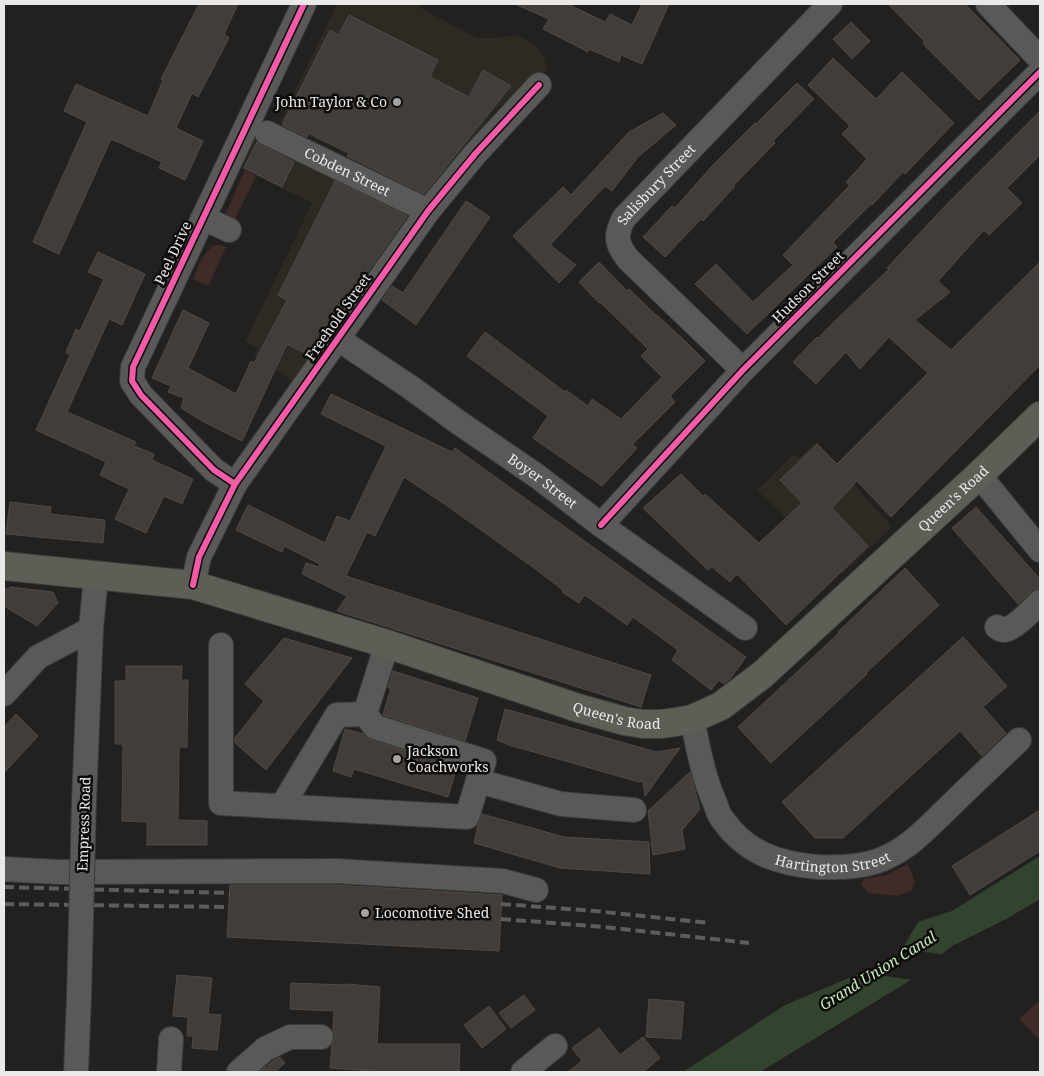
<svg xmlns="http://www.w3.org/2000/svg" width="1044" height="1076" viewBox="0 0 1044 1076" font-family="'Noto Serif',serif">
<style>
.built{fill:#2c2a22}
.green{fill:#3f2c29}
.water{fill:#32442e}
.pier{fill:#222120}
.building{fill:#423d39;stroke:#4c4b4a}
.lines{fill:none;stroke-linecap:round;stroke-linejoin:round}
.minor-casing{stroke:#3b3b3a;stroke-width:26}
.major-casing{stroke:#3b3b3a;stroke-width:30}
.minor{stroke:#595958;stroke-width:24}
.major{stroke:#5e5e56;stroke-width:28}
.rail{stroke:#5e5c5c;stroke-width:4;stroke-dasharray:10 5;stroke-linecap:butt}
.minor-bridge-casing{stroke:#3b3b3a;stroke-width:26;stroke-linecap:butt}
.minor-bridge{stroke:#595958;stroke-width:24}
.cycleway-casing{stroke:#0c0b0a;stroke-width:9}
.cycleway{stroke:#f35aa7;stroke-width:6}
.poi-dot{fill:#a4a3a1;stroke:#0c0b0a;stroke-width:2}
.labels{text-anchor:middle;stroke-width:5;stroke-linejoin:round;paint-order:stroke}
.poi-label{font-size:14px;fill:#eae9e7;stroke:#0c0b0a;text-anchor:start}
.street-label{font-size:14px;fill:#eae9e7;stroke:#0c0b0a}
.water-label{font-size:15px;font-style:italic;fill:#c5eaba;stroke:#0c0b0a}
</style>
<rect width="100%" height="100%" fill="#222120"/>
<path class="built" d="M337 4H413L477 38H497L516 35 532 42 542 54 548 69 531 80 496 109 429 193 280 122Z
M256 137 414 217 295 383 255 355 258 348 245 342 312 203 242 168Z
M817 442 892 527 842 574 757 490 794 454 799 458Z"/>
<path class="green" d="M245 170 256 176 231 227 225 215Z
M215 245H221L226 247 208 286 193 279C198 266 203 252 215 245Z
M908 864 915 882 912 890 898 896 869 893 861 885 864 879 886 875Z
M1040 1000V1040L1019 1019Z"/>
<path class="water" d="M1040 856V899L1008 918 952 946 906 983 760 1072H683L785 1005 861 973 905 944 918 922 952 911Z"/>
<path class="pier" d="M896 947 945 955 913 980 857 972Z"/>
<path class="building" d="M199 4H238L224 34 229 38 198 97 192 93 176 128 203 141 185 180 159 168 162 162 111 139 59 254 33 242 87 122 64 111 76 84 148 116 163 80 161 79Z
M515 4H568L605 22 610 14 632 25 642 4H669L642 64 621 55 619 62 589 49 588 52 543 29 549 19Z
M888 4H965L1020 60 979 100 926 47 923 43 925 42Z
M349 15 438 60 430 77 469 97 483 70 511 86 424 194 347 156 349 153 308 133 307 137 282 125 330 30 339 35Z
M851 22 870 41 852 59 833 39Z
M833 58 876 99 902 72 954 123 905 174 903 172 872 205 871 204 833 242 837 247 747 334 695 284 716 264 753 302 793 265 783 255 850 185 846 182 867 159 842 134 850 126 808 85Z
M797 83 814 99 773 141 775 143 734 185 735 186 703 221 701 219 665 257 643 237 672 206 675 208 712 166 755 123 756 124Z
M1040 111V155L1007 188 1022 203 989 235 984 230 938 281 950 292 915 320 951 350 1040 262V365L891 517 857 481 832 508 868 546 786 625 737 574 730 582 712 567 708 570 643 508 681 474 703 496 705 494 759 543 802 503 780 480 817 444 837 464 928 373 889 337 860 369 846 352 816 384 793 362 817 337 818 338 839 317 889 269 887 268 947 204Z
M663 113 676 125 638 157 612 191 605 186 550 245 576 265 559 283 513 236 563 187 571 195 629 132Z
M257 142 261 145 294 162 282 187 244 168Z
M335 181 407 216 309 355 287 344 242 441 204 422 181 408 184 398 168 392 171 386 152 378 183 310 209 323 188 368 236 394 251 361 254 363 287 300 278 295Z
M466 201 490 217 416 325 382 300 392 286 403 293Z
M98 252 145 274 122 325 109 319 67 412 136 442 134 446 154 454 152 460 193 479 182 504 164 496 146 533 115 519 129 489 100 475 106 462 36 430 70 355 66 352 76 329 80 331 104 279 88 272Z
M599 262 627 291 629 289 657 316H658L684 340 705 361 670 396 675 402 632 445 637 448 602 486 533 438 548 416 467 356 485 332 565 392 566 390 588 406 592 399 621 419 662 377 641 356 648 349 600 302 599 303 579 282Z
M331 394 452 452 455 448 746 657 730 679 724 684 719 680 711 690 672 660 678 650 633 617 627 625 585 595 579 603 562 592 563 590 534 568 446 505 404 477 375 536 367 532 346 576 651 675 641 707 337 611 347 596 302 574 306 563 319 567 320 564 284 546 282 552 236 530 248 505 325 543 337 516 350 521 386 446 321 414Z
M10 502 51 507 50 514 105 520 103 543 6 534Z
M976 507 1040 579V589H1036L1031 592 1018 604 952 528Z
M905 568 939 605 866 673 867 674 771 763 738 727 839 633 838 632Z
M10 587 53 592 58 603 37 626 4 606V589H9Z
M963 637 1007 686 983 707 1006 733 982 756 960 731 843 838H815L782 802Z
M284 638 352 658 266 770 235 743V738L264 701 245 684Z
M126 666H182L181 680H188L187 747H179L178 820 207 821V845H147V822L122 821 123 744H115V681H126Z
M393 671 478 698 465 741 383 715V714L391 688H388Z
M505 709 656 752 680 748 645 796 643 781 639 782 509 745 497 740Z
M16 714 38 736 4 773V727Z
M345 729 363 734 371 740 457 767 448 797 354 769 351 777 333 771Z
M690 772 700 809 682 830 685 849 653 855 648 811Z
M1040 810V851L970 895 952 866Z
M482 814 564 837 649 842 650 874 560 868 474 843 478 825Z
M230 885H336L501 895H502L499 951 227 937Z
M177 975 212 978 208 1014 221 1015 217 1050 192 1048 193 1036H187L188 1017 173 1016Z
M291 983 346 985 347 984 380 987 377 1044H460L459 1072H387L330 1068 332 1045 335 1037 333 1030 334 1011 290 1009Z
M524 995 535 1010 511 1028 499 1013Z
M649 999 684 1002 681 1039 646 1037Z
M489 1006 506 1029 482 1048 464 1025Z
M599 1028 620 1055 643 1037 660 1058 643 1072H568L582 1061 572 1048Z
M280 1057 285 1063 275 1072H259L273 1061Z"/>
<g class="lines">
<defs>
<g id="minor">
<path d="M988 4 1040 59"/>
<path id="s1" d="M267 133 428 211"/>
<path d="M203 218 229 230"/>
<path id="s2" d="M338 339 410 387 458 422 537 476 601 525 745 628"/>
<path id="s3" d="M743 370 628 259C616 244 615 235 624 218L830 4"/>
<path d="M979 475 1040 550"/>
<path d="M235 484 214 470 141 395 132 381 133 367 304 4"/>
<path d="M601 525 743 370 1040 72"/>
<path d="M193 585 199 557 235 484 428 211 476 153 539 85"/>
<path d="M997 627C1000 629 1000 630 1004 630 1013 630 1033 609 1040 602"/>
<path d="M221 645V803L467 817 484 761 375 727 365 714 387 644"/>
<path d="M4 694 38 657 91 629"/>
<path id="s4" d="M692 719C698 747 703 776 715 803 717 809 719 816 723 820 746 853 779 864 818 867 840 868 869 867 889 856 912 845 929 826 948 808 971 785 995 763 1019 740"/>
<path d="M478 781 561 804 634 810"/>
<path d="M84 801 91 629 96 576"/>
<path d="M282 806 337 715 365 714"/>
<path d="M4 869 58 872 336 871 503 881 536 890"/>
<path d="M76 1072 79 997"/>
<path d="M169 1072 171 1039"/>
<path d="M239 1072 265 1049 290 1037H321"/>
<path d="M523 1072 555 1046"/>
</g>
<g id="major">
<path id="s5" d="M4 566 193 585 387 644 578 708 624 721 643 724H661L676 722 692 719 721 706 762 675 979 475 1040 416"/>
</g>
</defs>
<use href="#minor" class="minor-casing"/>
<use href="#major" class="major-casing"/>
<use href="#minor" class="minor"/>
<use href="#major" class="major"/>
<path class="rail" d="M4 887 230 893
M4 904 229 907
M501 904 595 911 709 923
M501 919 604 927 749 943"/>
<defs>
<path id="minor-bridge" d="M79 997 84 801"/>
</defs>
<use href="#minor-bridge" class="minor-bridge-casing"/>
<use href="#minor-bridge" class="minor-bridge"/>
<defs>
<path id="cycleway" d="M235 484 214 470 141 395 132 381 133 367 304 4
M601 525 743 370 1040 72
M193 585 199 557 235 484 428 211 476 153 539 85"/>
</defs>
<use href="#cycleway" class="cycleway-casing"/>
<use href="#cycleway" class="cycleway"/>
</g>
<g class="poi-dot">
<circle cx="397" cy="102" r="5"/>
<circle cx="397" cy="759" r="5"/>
<circle cx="365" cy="913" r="5"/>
</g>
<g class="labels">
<g class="poi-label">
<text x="387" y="107" text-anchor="end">John Taylor &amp; Co</text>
<text x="407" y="756">Jackson<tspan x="407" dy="16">Coachworks</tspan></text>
<text x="375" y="918">Locomotive Shed</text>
</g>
<g class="street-label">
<text dy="5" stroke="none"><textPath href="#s1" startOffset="89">Cobden Street</textPath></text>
<text dy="5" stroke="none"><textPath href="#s3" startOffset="251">Salisbury Street</textPath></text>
<text transform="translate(173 253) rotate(-65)" y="5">Peel Drive</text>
<text transform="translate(808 287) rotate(-45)" y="5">Hudson Street</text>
<text transform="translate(338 317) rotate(-55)" y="5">Freehold Street</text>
<text dy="5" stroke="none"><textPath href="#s2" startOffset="249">Boyer Street</textPath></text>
<text dy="5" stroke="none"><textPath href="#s5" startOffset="1054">Queen's Road</textPath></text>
<text dy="5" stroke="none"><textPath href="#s5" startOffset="634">Queen's Road</textPath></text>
<text transform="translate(84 824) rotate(-88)" y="5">Empress Road</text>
<text dy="5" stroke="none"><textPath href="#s4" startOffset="231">Hartington Street</textPath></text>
</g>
<g class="water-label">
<text transform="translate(878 971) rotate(-32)" y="5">Grand Union Canal</text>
</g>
</g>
<rect width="1044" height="1076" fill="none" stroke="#eae9e7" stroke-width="10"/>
</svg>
